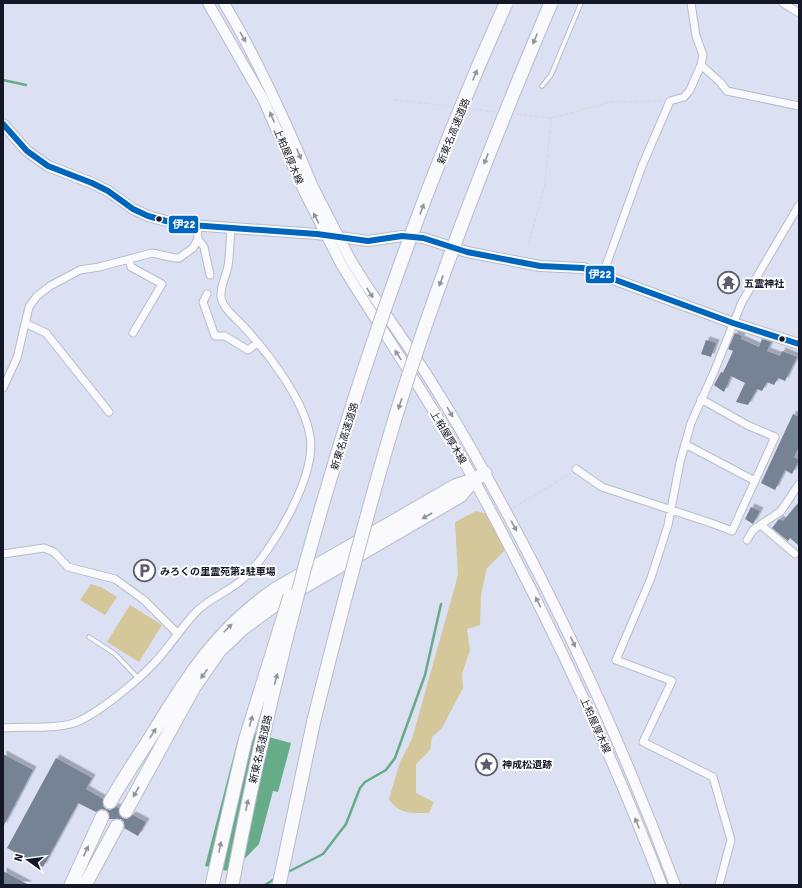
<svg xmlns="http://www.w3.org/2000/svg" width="802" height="888" viewBox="0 0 802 888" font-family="Signika,'Noto Sans JP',sans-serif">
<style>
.green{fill:#d4c79a}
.water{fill:#66ac88}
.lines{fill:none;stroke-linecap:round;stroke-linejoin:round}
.stream{stroke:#66ac88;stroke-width:2.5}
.building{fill:#768395;filter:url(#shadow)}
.lane-casing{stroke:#b7bccc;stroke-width:5.5}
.street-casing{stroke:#b7bccc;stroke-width:9}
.secondary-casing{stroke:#b7bccc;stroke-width:12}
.highway-casing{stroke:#b7bccc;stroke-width:15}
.path{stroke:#d8dadf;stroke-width:1.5;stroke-dasharray:4 2;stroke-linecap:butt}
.lane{stroke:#fafafd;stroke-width:3.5}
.street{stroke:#fafafd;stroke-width:7}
.secondary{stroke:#fafafd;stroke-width:10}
.highway{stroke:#fafafd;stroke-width:13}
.secondary-bridge-casing{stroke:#b7bccc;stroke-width:12;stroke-linecap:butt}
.highway-bridge-casing{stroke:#b7bccc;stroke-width:15;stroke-linecap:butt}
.secondary-bridge{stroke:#fafafd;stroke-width:10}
.highway-bridge{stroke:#fafafd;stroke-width:13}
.bus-1-casing{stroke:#fdfdfd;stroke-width:9}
.bus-1{stroke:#0065bd;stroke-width:6}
.oneway{fill:#92949c}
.bus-dot{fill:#141726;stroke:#fdfdfd;stroke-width:1.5}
.labels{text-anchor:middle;stroke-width:4;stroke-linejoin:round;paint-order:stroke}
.street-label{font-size:10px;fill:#141726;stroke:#fdfdfd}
.poi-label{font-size:10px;font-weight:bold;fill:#141726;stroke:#fdfdfd;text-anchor:start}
.line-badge{stroke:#fdfdfd;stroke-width:1.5}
.badge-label{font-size:11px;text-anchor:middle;font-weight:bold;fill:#fff}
</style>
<defs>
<filter id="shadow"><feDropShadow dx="3.5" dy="-3.5" stdDeviation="0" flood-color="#0004"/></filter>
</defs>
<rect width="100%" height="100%" fill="#dbe0f2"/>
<path class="green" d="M476 511 487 514 505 550 487 568 481 594 480 625 467 629 470 650 462 674 463 688 442 728 432 737 430 750 416 764V793L434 802 429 813C412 813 399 815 389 799L400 762 412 739 458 575 455 522Z
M91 584 101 587 117 597 105 615 80 600Z
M130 605 162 625 139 662 107 642Z"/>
<path class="water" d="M254 733 291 743 278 792 273 791 259 844 232 872 205 866 238 739Z"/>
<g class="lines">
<path class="stream" d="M3 80 26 85
M286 873 323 854 346 824 360 788 365 782 386 770 395 758 425 675 441 604
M265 885 276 878"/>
</g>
<path class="building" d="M735 333 742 336 741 339 759 347 762 339 771 342 767 351 780 356 782 351 797 357 785 381 778 378 774 385 767 382 762 391 757 389 748 405 736 402 745 383 731 376 724 392 714 385 721 372 723 373 733 351 728 349Z
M706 340 716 343 711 357 701 354Z
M793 414 799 417V447L794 457 799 460 792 474 785 470 775 490 761 483Z
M799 502V546L790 538 788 541 772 528 779 519 783 521Z
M751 507 760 511 753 524 745 519Z
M3 754 33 770 3 827Z
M56 758 92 778 86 789 103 799V806L106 809 110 810 116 807 119 808V815L123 818 127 819 133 815 146 822 138 836 124 828V822L121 819H109V813L106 810 101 809 96 812 78 803 43 867 7 848Z
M3 871 29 885H3Z"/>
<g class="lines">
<defs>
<path id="lane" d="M542 86 551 75 581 3
M89 637 115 654 138 678"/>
<path id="street" d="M783 3 799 13
M701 65 720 82 727 91 799 106
M198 239 204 247 210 275
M129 260 131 267 162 284 133 333
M603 274 642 166 670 101 684 97 690 90 701 65 703 55 696 36 691 3
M207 294 203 302 215 336H225L248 350 257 343
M25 323 46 333 109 412
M3 388 17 358 29 307 37 296 50 286 80 270 99 267 152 253 175 258H179L193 248 198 239 197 225
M685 444 755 481
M576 469 602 487 711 523 732 531 775 437 747 425 701 399
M761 525 795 554
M747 540 753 530 781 511 799 484
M3 554 44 548 54 552 68 567 115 579 144 600 178 634
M3 728C25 726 60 730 79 721 101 711 140 679 156 661 171 645 182 626 198 610 212 597 230 591 244 578 272 552 317 476 310 436 304 400 269 354 244 327 236 318 223 309 221 297 220 287 226 276 228 266 230 254 230 240 231 228
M719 885 731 840 713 777 643 742 672 681 616 660 651 578 668 525 680 462 691 423 714 372 742 302 799 205"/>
<path id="secondary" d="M208 3 263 99 304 191
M224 3C259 62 287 124 313 187
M3 124 27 151 48 166 92 183 108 191 133 209 148 216 177 224 317 234 368 241 402 236 423 238 467 252 540 266 583 268 733 323 799 344
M350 259C378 306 412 349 440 396 459 426 476 457 493 488 564 616 624 748 675 885
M341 264C385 336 434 406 474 480 545 611 609 746 662 885"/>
<path id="highway" d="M110 802C123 779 138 757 152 735 187 677 219 627 276 589L455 486 474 480 485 473
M126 811 194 687 219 651 242 629 283 599 460 496 474 480
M71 885 102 817
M85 885 117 826
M279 885 314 720"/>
</defs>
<use href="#lane" class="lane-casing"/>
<use href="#street" class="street-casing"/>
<use href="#secondary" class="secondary-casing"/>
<use href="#highway" class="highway-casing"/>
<path class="path" d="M394 100 449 106
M473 109 495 112
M517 114 551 118 611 102 662 101
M528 245 545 185 551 118
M513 508 549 487 570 473"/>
<use href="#lane" class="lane"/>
<use href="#street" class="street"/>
<use href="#secondary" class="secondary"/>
<use href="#highway" class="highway"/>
<defs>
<path id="secondary-bridge" d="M313 187 350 259
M304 191 341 264"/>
<path id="highway-bridge" d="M314 720C340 616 366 514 397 412 440 273 494 137 551 3
M212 885 245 741 290 596
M232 885C289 582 380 284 506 3"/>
</defs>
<use href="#secondary-bridge" class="secondary-bridge-casing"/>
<use href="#highway-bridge" class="highway-bridge-casing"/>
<use href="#secondary-bridge" class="secondary-bridge"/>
<use href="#highway-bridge" class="highway-bridge"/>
<defs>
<path id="bus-1" d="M3 124 27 151 48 166 92 183 108 191 133 209 148 216 177 224 317 234 368 241 402 236 423 238 467 252 540 266 583 268 733 323 799 344"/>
</defs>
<use href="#bus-1" class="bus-1-casing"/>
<use href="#bus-1" class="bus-1"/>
</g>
<defs><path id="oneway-solid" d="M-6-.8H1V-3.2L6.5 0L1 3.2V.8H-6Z"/></defs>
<g class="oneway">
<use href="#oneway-solid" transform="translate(243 37) rotate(60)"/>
<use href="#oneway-solid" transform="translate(535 39) rotate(113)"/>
<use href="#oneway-solid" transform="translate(475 75) rotate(-67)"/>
<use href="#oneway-solid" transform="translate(272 117) rotate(-114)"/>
<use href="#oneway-solid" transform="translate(299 154) rotate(68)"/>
<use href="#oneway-solid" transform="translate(486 159) rotate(111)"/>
<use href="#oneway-solid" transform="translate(422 209) rotate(-70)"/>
<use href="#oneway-solid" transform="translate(316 218) rotate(-117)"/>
<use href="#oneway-solid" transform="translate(441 281) rotate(110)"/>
<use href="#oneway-solid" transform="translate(370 293) rotate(57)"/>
<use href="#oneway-solid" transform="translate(398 355) rotate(-123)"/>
<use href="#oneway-solid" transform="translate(400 404) rotate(108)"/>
<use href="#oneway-solid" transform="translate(450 412) rotate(60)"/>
<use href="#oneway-solid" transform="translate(427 516) rotate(150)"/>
<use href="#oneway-solid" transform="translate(514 526) rotate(61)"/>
<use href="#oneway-solid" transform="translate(538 602) rotate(-117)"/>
<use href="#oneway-solid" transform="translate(228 628) rotate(-45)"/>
<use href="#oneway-solid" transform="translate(573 642) rotate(65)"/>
<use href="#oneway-solid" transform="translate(204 674) rotate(125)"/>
<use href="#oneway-solid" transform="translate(276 679) rotate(-75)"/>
<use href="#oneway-solid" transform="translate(251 721) rotate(-74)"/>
<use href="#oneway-solid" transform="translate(153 733) rotate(-58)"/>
<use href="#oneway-solid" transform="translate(136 792) rotate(119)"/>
<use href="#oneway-solid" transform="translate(247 805) rotate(-78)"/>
<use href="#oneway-solid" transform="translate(637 823) rotate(-112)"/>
<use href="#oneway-solid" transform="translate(220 847) rotate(-78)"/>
<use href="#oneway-solid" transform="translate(86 851) rotate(-65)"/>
</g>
<defs>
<symbol id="temple-ring" viewBox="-11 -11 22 22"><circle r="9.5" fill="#fdfdfd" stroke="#5a5d6d" stroke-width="1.5"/><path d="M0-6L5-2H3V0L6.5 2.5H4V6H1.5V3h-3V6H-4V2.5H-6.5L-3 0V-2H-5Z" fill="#5a5d6d"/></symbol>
<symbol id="parking-ring" viewBox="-11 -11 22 22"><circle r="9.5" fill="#fdfdfd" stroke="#5a5d6d" stroke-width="1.5"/><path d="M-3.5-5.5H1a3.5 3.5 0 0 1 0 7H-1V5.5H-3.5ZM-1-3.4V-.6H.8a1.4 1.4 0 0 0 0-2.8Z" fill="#5a5d6d"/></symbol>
<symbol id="sight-ring" viewBox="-11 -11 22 22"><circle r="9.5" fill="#fdfdfd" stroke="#5a5d6d" stroke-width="1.5"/><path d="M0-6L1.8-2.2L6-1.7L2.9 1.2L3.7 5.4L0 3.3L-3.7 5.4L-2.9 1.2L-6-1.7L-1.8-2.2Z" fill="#5a5d6d"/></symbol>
</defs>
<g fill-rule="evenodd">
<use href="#temple-ring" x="716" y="270" width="25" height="25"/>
<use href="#parking-ring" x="132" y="558" width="25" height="25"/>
<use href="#sight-ring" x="474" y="752" width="25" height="25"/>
</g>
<g class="bus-dot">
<circle cx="159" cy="219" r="3.5"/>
<circle cx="782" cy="339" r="3.5"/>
</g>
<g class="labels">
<g class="street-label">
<text transform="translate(453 131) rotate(-68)" y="4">新東名高速道路</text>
<text transform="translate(289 156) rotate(67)" y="4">上粕屋厚木線</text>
<text transform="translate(344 436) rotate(-73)" y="4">新東名高速道路</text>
<text transform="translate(449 437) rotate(59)" y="4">上粕屋厚木線</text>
<text transform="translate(596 725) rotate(66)" y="4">上粕屋厚木線</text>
<text transform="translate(260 749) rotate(-77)" y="4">新東名高速道路</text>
</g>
<g class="poi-label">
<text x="744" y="287">五霊神社</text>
<text x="160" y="575">みろくの里霊苑第2駐車場</text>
<text x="502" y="768">神成松遺跡</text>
</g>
</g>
<g class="line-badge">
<rect x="168" y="215" width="31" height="19" rx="4" fill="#0065bd"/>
<rect x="585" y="265" width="30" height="19" rx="4" fill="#0065bd"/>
</g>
<g class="badge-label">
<text x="184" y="228">伊22</text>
<text x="600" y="278">伊22</text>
</g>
<rect width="802" height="888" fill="none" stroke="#141726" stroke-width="8"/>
<g transform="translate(28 860) rotate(284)" stroke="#fdfdfd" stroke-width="3" paint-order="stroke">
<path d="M0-3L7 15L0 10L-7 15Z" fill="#141726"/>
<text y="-6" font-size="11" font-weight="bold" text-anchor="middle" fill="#141726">N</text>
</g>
</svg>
